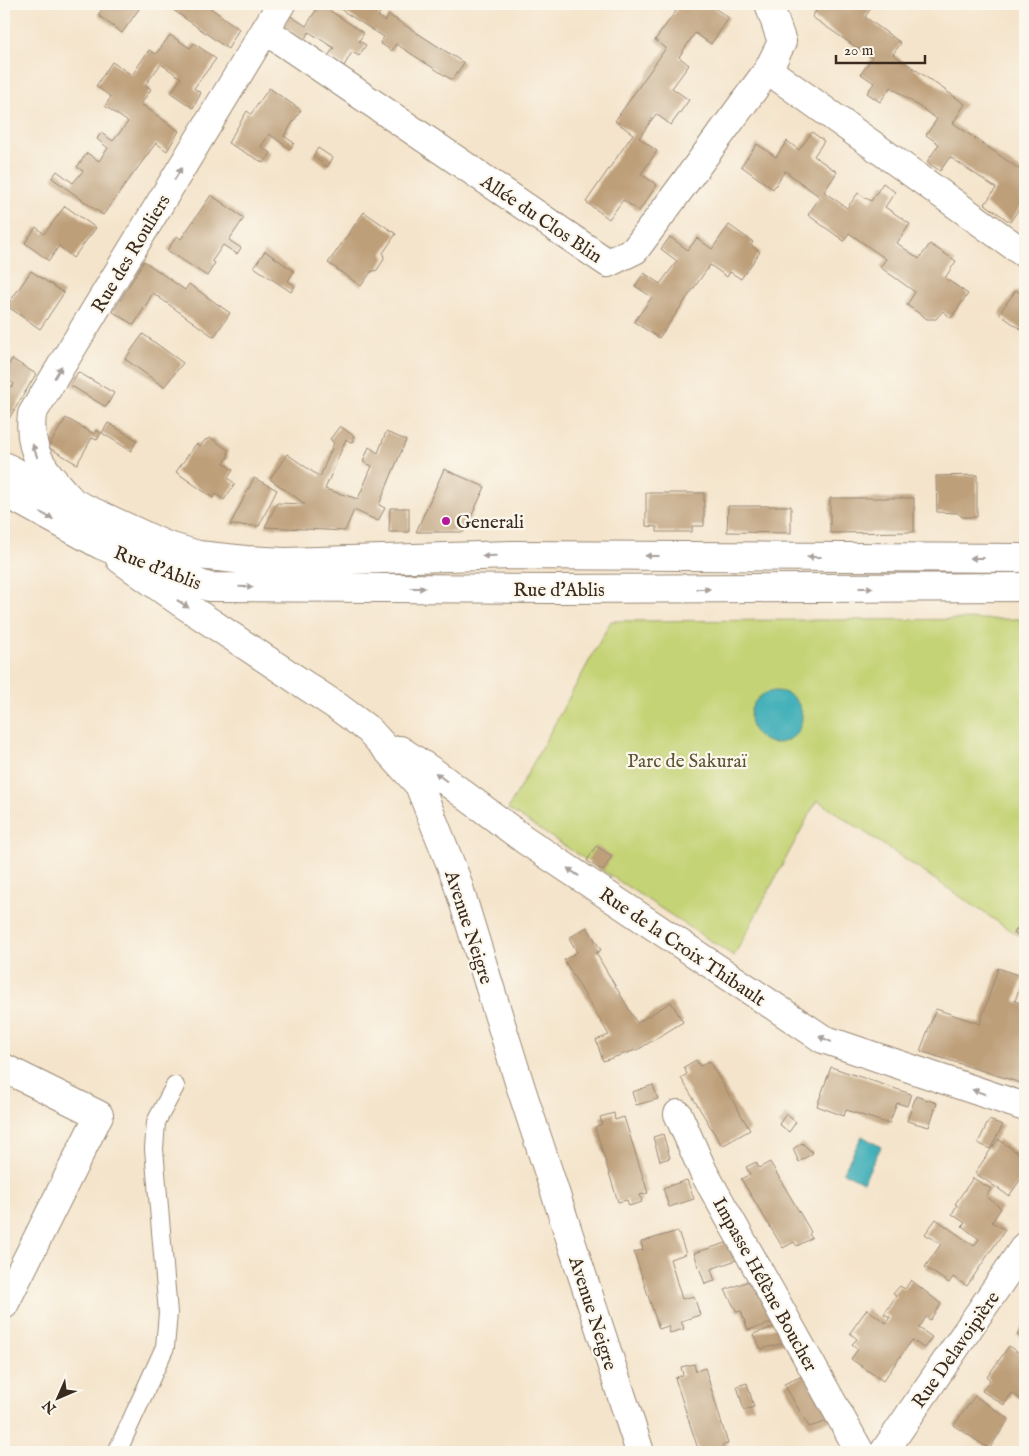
<svg xmlns="http://www.w3.org/2000/svg" width="1029" height="1456" viewBox="0 0 1029 1456" font-family="'IM FELL English',serif">
<style>
.green{fill:#c4d375;stroke:#807e4a}
.water{fill:#3daeb7;stroke:#3c6c6a}
.building{fill:#bd9f79}
.lines{fill:none;stroke-linecap:round;stroke-linejoin:round}
.lane-casing{stroke:#988774;stroke-width:20}
.street-casing{stroke:#988774;stroke-width:30}
.secondary-casing{stroke:#988774;stroke-width:30}
.lane{stroke:#fff;stroke-width:18}
.street{stroke:#fff;stroke-width:28}
.secondary{stroke:#fff;stroke-width:28}
.oneway{fill:#a79f9a}
.poi-dot{fill:#b5179e;stroke:#fbf7ec;stroke-width:2}
.labels{text-anchor:middle;stroke-width:4.5;stroke-linejoin:round;paint-order:stroke}
.street-label{font-size:19px;fill:#3b2a1e;stroke:#fbf7ec}
.poi-label{font-size:19px;fill:#3b2a1e;stroke:#fbf7ec;text-anchor:start}
.park-label{font-size:19px;fill:#5d5434;stroke:#fbf7ec}
</style>
<rect width="100%" height="100%" fill="#fbf7ec"/>
<filter id="ink" filterUnits="userSpaceOnUse"><feTurbulence type="fractalNoise" baseFrequency=".02" numOctaves="2"/><feDisplacementMap in="SourceGraphic" scale="10" xChannelSelector="R" yChannelSelector="G"/><feConvolveMatrix kernelMatrix="1 2 1 2 8 2 1 2 1" color-interpolation-filters="sRGB"/></filter>
<filter id="wash" filterUnits="userSpaceOnUse"><feTurbulence type="fractalNoise" baseFrequency=".0096" numOctaves="4" result="noise"/><feDisplacementMap in="SourceGraphic" scale="20" xChannelSelector="R" yChannelSelector="G"/><feGaussianBlur stdDeviation="1.12" result="paint"/><feColorMatrix in="noise" values="0 0 0 0 0 0 0 0 0 0 0 0 0 0 0 0 0 1.4 0 .05"/><feComposite in="paint" operator="in"/></filter>
<g filter="url(#wash)">
<rect width="100%" height="100%" fill="#f4e4cb"/>
<path class="green" d="M1025 619V916L1014 933 817 800 734 956 508 809 611 621Z"/>
<path class="water" d="M750 717a26 26 0 1 1 52 0a26 26 0 1 1-52 0Z
M862 1136 881 1147 863 1182 843 1172Z"/>
<g id="blocks">
<path class="building" d="M106 4H138L141 6 122 33 98 15Z
M165 4H205L239 29 228 49Z
M320 4 364 33 359 41 366 45 359 56 352 52 344 66 328 56 334 48 309 32 304 40 283 27 289 15 306 26Z
M332 4H370L380 13 378 16 385 21 389 15 464 63 452 80 396 44 392 51 380 43 384 37Z
M681 4H716L713 7 729 18 711 44 695 33 679 57 689 65 672 88 689 100 671 125 656 114 639 138 657 151 641 174 657 185 639 211 623 200 609 219 586 202 633 134 615 121 666 48 655 40Z
M821 4H874L865 17 901 43 893 54 965 104 953 123 1025 173V209L1021 206 1010 222 985 204 996 188 950 157 940 171 927 162 939 144 926 135 937 119 891 87 880 102 867 93 874 83 861 74 872 58 812 17Z
M170 35 190 48 194 43 216 59 194 88 201 93 193 108 171 93 181 78 161 64 145 85 151 89 141 104 179 131 167 151 156 143 103 215 52 178 57 171 73 183 83 171 77 167 87 153 99 161 108 148 97 139 101 133 113 141 128 122 105 106 111 97 96 86 112 62 132 75 149 50 156 54Z
M269 88 301 110 284 136 294 143 290 149 269 134 261 147 271 153 264 163 228 143 247 111 251 114Z
M812 132 824 141 814 156 837 172 824 192 847 208 858 193 871 201 883 183 895 192 885 207 910 224 897 243 919 259 930 244 956 261 945 278 968 294 951 318 943 311 936 319H927L907 305 915 292 880 267 886 259 849 233 844 241 808 215 820 197 785 171 773 189 741 166 757 144 776 157 787 141 799 150Z
M318 148 333 158 327 167 313 156Z
M211 195 244 218 229 240 241 248 237 254 223 245 212 261 215 263 207 276 167 250 177 236 181 239Z
M65 206 96 228 73 258 59 246 49 261 25 243 36 227 44 234Z
M364 212 396 234 383 253 384 259 377 270 371 272 361 286 328 263Z
M729 225 753 242 751 245 760 252 741 279 730 272 727 277 710 265 659 338 634 322 652 297 635 286 644 273 660 284 677 261 661 249 670 237 688 250 697 238 712 249Z
M265 251 294 271 288 281 295 286 291 292 254 267Z
M144 261 185 290 189 284 230 313 214 337 153 293 134 325 113 312Z
M31 271 64 293 40 329 7 306Z
M1016 290 1025 297V332L999 314Z
M143 334 183 363 164 387 125 359Z
M12 359 36 374 4 427V382L12 387 14 384 4 377V373Z
M78 372 114 393 106 407 70 385Z
M66 418 94 434 96 430 101 433 97 440 92 438 77 464 48 447Z
M108 423 137 440 131 451 102 433Z
M340 426 354 436 352 443 346 439 325 489 358 499 372 466 363 462 369 447 378 453 386 432 406 440 379 505 385 508 378 521 354 510 345 531 265 527 277 503 305 504 270 479 287 454 320 477 334 443 330 439Z
M211 438 228 450V457L224 463 233 470 228 478 235 484 224 500 216 494 213 498 176 472 196 444 200 446 205 440Z
M444 469 485 487 464 532H416Z
M977 475V517H962L958 513 937 512 936 476Z
M254 478 277 490 259 526 230 525Z
M646 493H704V526H692V532H657V527L646 526Z
M830 498H914V532L830 533Z
M728 506H791V533L727 532Z
M390 508H409V532H389Z
M596 846 612 856 603 871 587 861Z
M1022 921 1025 923 1024 939 1014 933Z
M587 927 601 950 596 953 637 1023 671 1002 683 1022 639 1049 603 1061 596 1040 609 1035 564 960 577 952 569 938Z
M998 968 1023 977 1015 1001 1025 1005 1024 1084 920 1051 936 1009 980 1024Z
M696 1060 700 1066 709 1061 750 1130 722 1146 681 1078 687 1074 684 1067Z
M831 1067 911 1094 907 1106 897 1103 889 1124 846 1110 844 1116 817 1106Z
M653 1085 658 1099 636 1105 632 1092Z
M916 1096 937 1103 929 1127 907 1121Z
M614 1113 615 1120 624 1117 648 1193 640 1195 642 1202 629 1206 627 1200 618 1202 595 1127 602 1124 600 1117Z
M786 1114 796 1122 789 1132 779 1124Z
M989 1120 1003 1125 990 1149 978 1143Z
M663 1134 670 1158 660 1161 653 1137Z
M998 1139 1025 1158V1173L1009 1196 975 1173Z
M802 1143 813 1153 799 1162 793 1149Z
M756 1162 759 1168 770 1162 811 1232 809 1234 812 1238 797 1246 794 1242 783 1248 741 1179 750 1174 746 1167Z
M973 1178 991 1189 986 1196 1001 1208 992 1222 1005 1230 967 1286 953 1277 949 1283 925 1267 941 1244 925 1234 936 1219 974 1246 979 1239 962 1226 965 1223 952 1214 957 1205 955 1204Z
M687 1180 694 1199 669 1207 663 1188Z
M678 1231 686 1254 670 1259 682 1299 694 1296 700 1315 681 1321 684 1329 670 1333 668 1326 659 1329 634 1252 643 1250 641 1242Z
M726 1243 739 1259 711 1269 715 1281 705 1284 694 1253Z
M751 1280 775 1322 748 1330 741 1311 737 1312 725 1290Z
M911 1280 941 1304 930 1320 926 1317 919 1328 932 1337 924 1348 912 1340 883 1381 851 1359 858 1349 852 1344 857 1339 850 1333 867 1309 886 1323 890 1317 884 1314 896 1296 893 1294 900 1286 905 1289Z
M1025 1322V1340L1017 1335Z
M778 1326 788 1342 761 1349 753 1334Z
M1009 1346 1025 1358V1400L1020 1399 1012 1393 1004 1405 982 1391 990 1380 987 1377Z
M694 1364 696 1371 705 1368 728 1444 722 1445 725 1452H708V1450L699 1452 675 1378 683 1375 681 1367Z
M807 1374 834 1419 809 1427 784 1384Z
M747 1383 754 1407 744 1410 737 1386Z
M975 1396 1009 1419 989 1449 954 1425Z"/>
</g>
</g>
<g filter="url(#ink)">
<use href="#blocks" fill-opacity="0" stroke="#988774" stroke-width="1"/>
<g class="lines">
<defs>
<path id="lane" d="M117 1452 165 1347 168 1313 154 1149 156 1122 175 1086"/>
<path id="street" d="M265 30 608 263 635 250 768 70 1025 254
M768 70 782 42 769 4
M73 502C47 474 27 455 32 414L281 4
M120 559 180 602 338 707 369 730 419 785 456 878 520 1085 640 1452
M400 750 435 773 525 840 823 1039 1025 1107
M4 1068 99 1115 4 1305
M678 1114 703 1171 860 1452
M884 1452 1025 1246"/>
<path id="secondary" d="M4 466 74 503 165 545 198 555 246 560 285 562 512 555 1025 558
M4 492 101 545 168 573 209 587 555 589 1025 587"/>
</defs>
<use href="#lane" class="lane-casing"/>
<use href="#street" class="street-casing"/>
<use href="#secondary" class="secondary-casing"/>
<use href="#lane" class="lane"/>
<use href="#street" class="street"/>
<use href="#secondary" class="secondary"/>
</g>
<defs><path id="oneway-solid" d="M-6-.8H1V-3.2L6.5 0L1 3.2V.8H-6Z" transform="scale(1.25)"/></defs>
<g class="oneway">
<use href="#oneway-solid" transform="translate(178 174) rotate(-59)"/>
<use href="#oneway-solid" transform="translate(58 372) rotate(-59)"/>
<use href="#oneway-solid" transform="translate(35 451) rotate(-110)"/>
<use href="#oneway-solid" transform="translate(47 516) rotate(28)"/>
<use href="#oneway-solid" transform="translate(489 556) rotate(178)"/>
<use href="#oneway-solid" transform="translate(652 556) rotate(-180)"/>
<use href="#oneway-solid" transform="translate(814 557) rotate(-180)"/>
<use href="#oneway-solid" transform="translate(977 558) rotate(-180)"/>
<use href="#oneway-solid" transform="translate(246 587) rotate(1)"/>
<use href="#oneway-solid" transform="translate(418 588)"/>
<use href="#oneway-solid" transform="translate(866 588)"/>
<use href="#oneway-solid" transform="translate(703 589)"/>
<use href="#oneway-solid" transform="translate(183 604) rotate(34)"/>
<use href="#oneway-solid" transform="translate(441 777) rotate(-143)"/>
<use href="#oneway-solid" transform="translate(573 872) rotate(-146)"/>
<use href="#oneway-solid" transform="translate(825 1039) rotate(-156)"/>
<use href="#oneway-solid" transform="translate(979 1092) rotate(-161)"/>
</g>
</g>
<circle class="poi-dot" cx="446" cy="521" r="5"/>
<g class="labels">
<g class="street-label">
<text transform="translate(542 218) rotate(34)" y="7">Allée du Clos Blin</text>
<text transform="translate(130 253) rotate(-59)" y="7">Rue des Rouliers</text>
<text transform="translate(158 567) rotate(21)" y="7">Rue d'Ablis</text>
<text x="559" y="596">Rue d'Ablis</text>
<text transform="translate(470 927) rotate(72)" y="7">Avenue Neigre</text>
<text transform="translate(683 946) rotate(34)" y="7">Rue de la Croix Thibault</text>
<text transform="translate(766 1284) rotate(61)" y="7">Impasse Hélène Boucher</text>
<text transform="translate(594 1313) rotate(72)" y="7">Avenue Neigre</text>
<text transform="translate(955 1349) rotate(-55)" y="7">Rue Delavoipière</text>
</g>
<g class="poi-label">
<text x="456" y="528">Generali</text>
</g>
<g class="park-label">
<text x="687" y="767">Parc de Sakuraï</text>
</g>
</g>
<rect width="1029" height="1456" fill="none" stroke="#fbf7ec" stroke-width="20"/>
<g transform="translate(58 1398) rotate(225)" stroke="#fbf7ec" stroke-width="4" paint-order="stroke">
<path d="M0-4L9 19L0 12L-9 19Z" fill="#3b2a1e"/>
<text y="-8" font-size="14" font-weight="bold" text-anchor="middle" fill="#3b2a1e">N</text>
</g>
<path d="M836 55v8h89v-8" fill="none" stroke="#3b2a1e" stroke-width="2.5"/>
<text x="844" y="55" font-size="15" fill="#3b2a1e" stroke="#fbf7ec" stroke-width="4" paint-order="stroke">20 m</text>
</svg>
